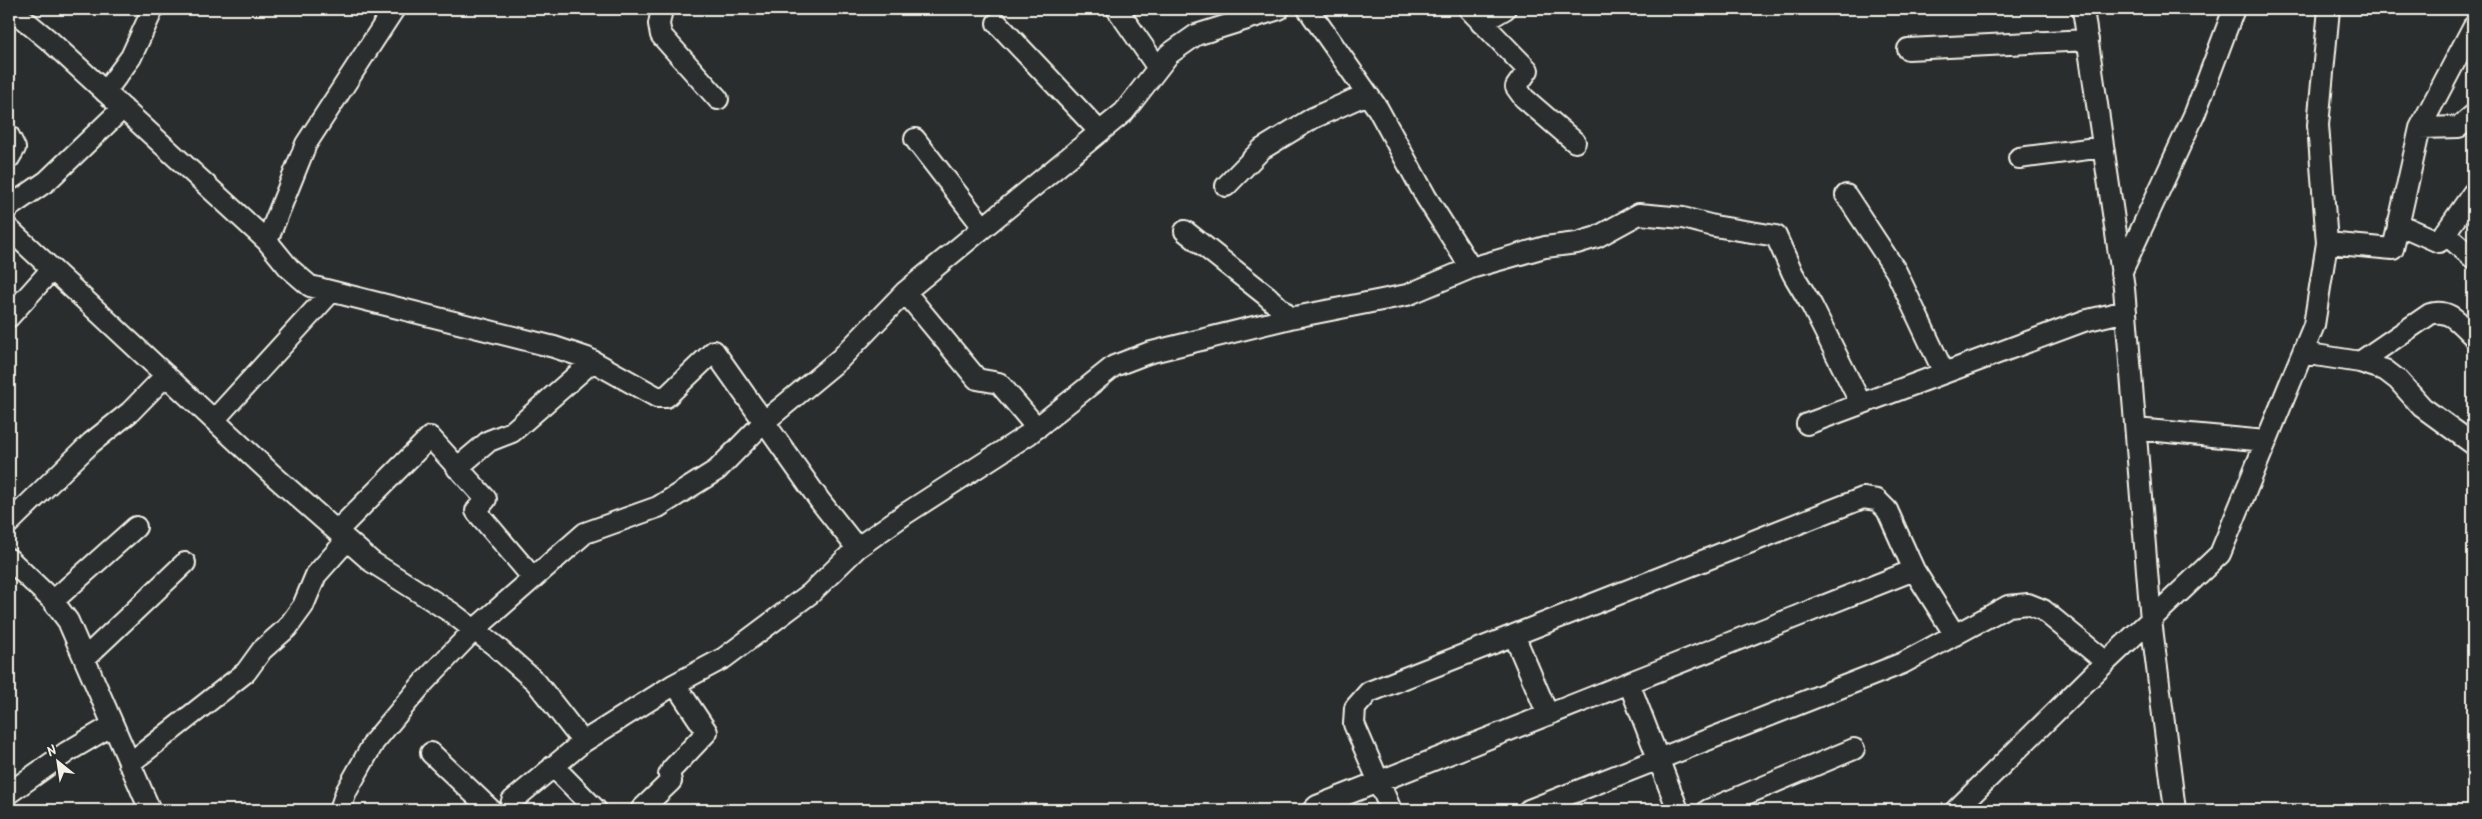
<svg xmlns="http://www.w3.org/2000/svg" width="2482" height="819" viewBox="0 0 2482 819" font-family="Kalam,sans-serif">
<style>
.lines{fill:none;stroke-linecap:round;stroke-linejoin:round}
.minor-casing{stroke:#f4f1e8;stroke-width:24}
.minor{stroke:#2a2d2e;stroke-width:20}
</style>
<rect width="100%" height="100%" fill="#2a2d2e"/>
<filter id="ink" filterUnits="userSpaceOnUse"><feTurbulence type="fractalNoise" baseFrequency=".02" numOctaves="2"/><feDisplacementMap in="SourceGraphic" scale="10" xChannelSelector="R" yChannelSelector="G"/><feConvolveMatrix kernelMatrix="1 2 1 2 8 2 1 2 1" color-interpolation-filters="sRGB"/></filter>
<g filter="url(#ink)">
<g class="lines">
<defs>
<path id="minor" d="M11 9 51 42 267 241 289 268 310 286 554 347 587 358 657 397H666L714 351 820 501 857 548
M662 9 659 24 661 35 718 99
M1117 9 1158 68
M1308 9 1378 109 1426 197 1471 268
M1469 9 1528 70 1516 87 1524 98 1575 142
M2083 9 2124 288 2151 620 2175 810
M997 23 1100 132
M1481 23 1505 9
M1908 49 2088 40
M105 92 131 57 153 9
M2420 128 2459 127 2473 115
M9 136 15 148 9 158
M915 139 983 227
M2019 158 2103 147
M1226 186 1262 149 1313 118 1367 94
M1846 195 1896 271 1944 373
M9 207 47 181 123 108
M2398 224 2439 242 2473 193
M9 229 274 476 372 562 452 613 494 645 536 682 583 742
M1185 231 1267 296 1290 318
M2444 233 2473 258
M267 241 306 144 394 9
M2327 243 2393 249 2420 128 2473 27
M2121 273 2195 113 2234 9
M905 292 977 379 999 383 1037 428
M9 317 52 269
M2303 353 2360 362 2385 370 2398 380 2422 407 2473 444
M2360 362 2430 314C2450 308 2460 324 2473 336
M214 420 331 292
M1807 424 2084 321 2126 311
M2136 429 2266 441
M457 468 489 441 512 432 593 361
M9 523 91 443 130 412 166 375
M337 531 430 437 486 499 476 511 533 578
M9 559 53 601 68 621 150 810
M53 601 136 527
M1514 635 1548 715
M85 658 185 563
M1629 683 1678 810
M431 753 491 810
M129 764 246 672 262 650 287 628 303 606 316 575 347 540
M553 766 596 810
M9 793 67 752 111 726
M340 810 346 792 374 742 424 682 474 630 585 533 658 507 717 470 764 422 840 359 905 292 1124 112 1169 54 1196 35 1279 9
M510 810 512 801 583 742 675 684 724 658 811 593 857 548 905 514 1029 434 1114 366 1148 353 1290 318 1407 295 1471 268 1545 247 1577 243 1597 237 1639 214 1683 218 1714 226 1776 236 1793 274 1812 306 1861 404
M641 810 671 781 669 775 672 769 707 732 675 684
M1313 810 1317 806 1914 570
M1391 810 1354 724 1355 708 1369 692 1863 498 1877 500 1887 510 1914 570 1955 635
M1529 810 1903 663 2008 606 2028 604 2043 610 2106 662
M1708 810 1854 749
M1956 810 2106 662 2220 554 2314 325 2327 243 2318 125 2329 9"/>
</defs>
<use href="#minor" class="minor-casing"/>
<use href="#minor" class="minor"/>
</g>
</g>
<rect width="2482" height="819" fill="none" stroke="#2a2d2e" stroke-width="30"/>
<rect x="15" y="15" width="2452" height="789" fill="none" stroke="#f4f1e8" stroke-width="2" filter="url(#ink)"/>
<g transform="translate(58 762) rotate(330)" stroke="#2a2d2e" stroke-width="4" paint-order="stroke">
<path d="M0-4L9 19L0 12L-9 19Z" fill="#f4f1e8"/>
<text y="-8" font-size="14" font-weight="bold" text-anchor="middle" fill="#f4f1e8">N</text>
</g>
</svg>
